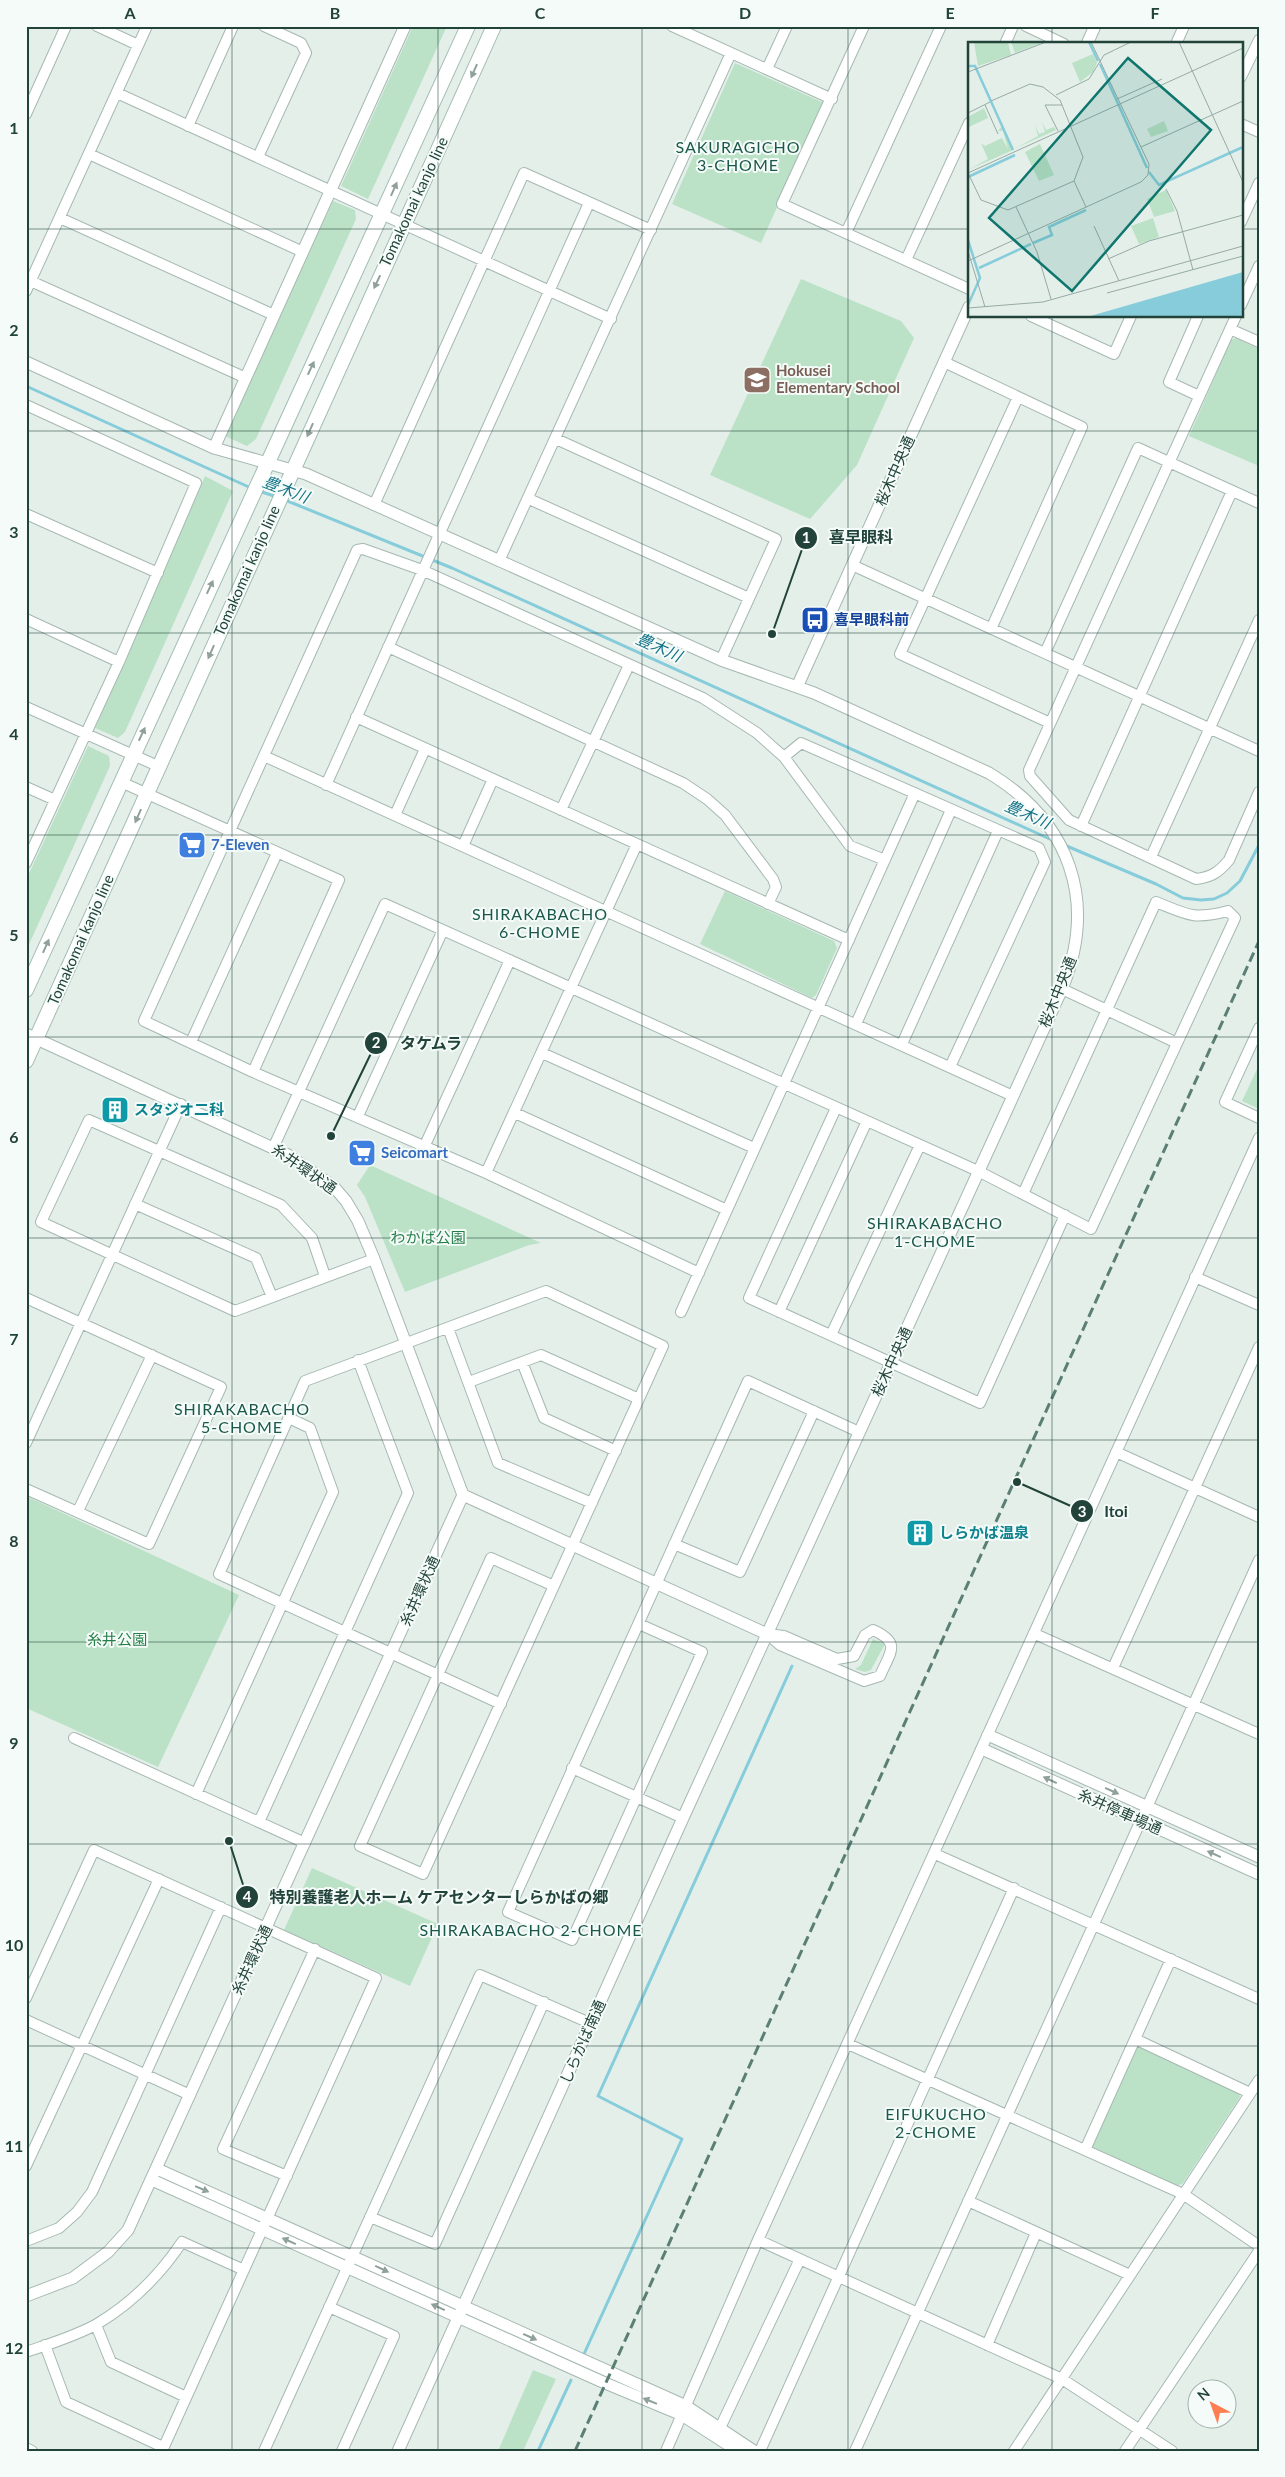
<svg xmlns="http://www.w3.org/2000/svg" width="1285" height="2477" viewBox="0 0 1285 2477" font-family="Lato,'Noto Sans JP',sans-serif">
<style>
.green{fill:#bbe2c6}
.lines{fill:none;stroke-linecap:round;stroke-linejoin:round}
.stream{stroke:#86ccda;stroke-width:3}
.minor-casing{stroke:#a6b8b2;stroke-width:12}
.tertiary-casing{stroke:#a6b8b2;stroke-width:13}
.secondary-casing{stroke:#a1bcb3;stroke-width:16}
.minor{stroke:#fff;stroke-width:10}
.tertiary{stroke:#fff;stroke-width:11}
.secondary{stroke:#fff;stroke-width:14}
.rail{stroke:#5b7f75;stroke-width:3;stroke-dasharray:10 5;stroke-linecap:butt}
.oneway{fill:#90a19c}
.grid{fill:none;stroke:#21433a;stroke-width:1;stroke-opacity:0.55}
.labels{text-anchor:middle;stroke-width:4;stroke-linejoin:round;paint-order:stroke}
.street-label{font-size:15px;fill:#21433a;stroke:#f5fbf8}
.education-label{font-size:15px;font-weight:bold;fill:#785e54;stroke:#f5fbf8;text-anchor:start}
.transit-label{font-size:15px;font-weight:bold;fill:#164399;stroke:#f5fbf8;text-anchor:start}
.shop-label{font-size:15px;font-weight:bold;fill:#366cbe;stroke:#f5fbf8;text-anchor:start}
.culture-label{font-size:15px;font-weight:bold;fill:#0d838f;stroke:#f5fbf8;text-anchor:start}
.park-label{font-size:15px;fill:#267f49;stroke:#f5fbf8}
.neighbourhood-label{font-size:16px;letter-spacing:1px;fill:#1a5849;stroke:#f5fbf8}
.water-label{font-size:16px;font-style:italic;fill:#137387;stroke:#f5fbf8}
.inset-river{fill:none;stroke:#86ccda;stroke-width:2.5}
.inset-road{fill:none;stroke:#96aaa4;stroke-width:1}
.view{fill:#0f766e;fill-opacity:0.15;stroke:#0f766e;stroke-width:2.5}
.inset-edge{fill:none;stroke:#21433a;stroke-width:2.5}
.leader{fill:none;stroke:#21433a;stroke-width:2}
.callout-dot{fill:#21433a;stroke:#f5fbf8;stroke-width:2}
.mark-label{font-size:15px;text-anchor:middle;font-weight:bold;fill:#fff}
.callout-label{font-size:16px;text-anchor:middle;font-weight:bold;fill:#21433a;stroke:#f5fbf8;stroke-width:4;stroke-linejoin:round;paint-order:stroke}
.neatline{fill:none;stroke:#21433a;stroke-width:2}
.grid-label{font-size:16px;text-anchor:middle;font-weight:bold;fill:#21433a}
</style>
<rect width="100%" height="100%" fill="#e4efea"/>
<path class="green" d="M413 26H447L368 199 341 186Z
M735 63 824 103 761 243 672 204Z
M333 201 355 210 356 219 256 439 247 446 225 436Z
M801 279 901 321 914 338 857 465 810 519 710 475Z
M1236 338 1259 349V466L1189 436 1231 340Z
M205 476 233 491 125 732 118 738 95 728Z
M88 746 109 756 110 766 26 951V880Z
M725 891 834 941 837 948 816 995 812 998 700 944Z
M1259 1065V1109L1242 1101Z
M370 1165 541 1243 529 1245 405 1292 365 1197 357 1185Z
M26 1496 239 1595 158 1767 26 1708Z
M873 1639 885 1644 871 1670 865 1672 855 1669 861 1665Z
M312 1868 438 1924 410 1986 284 1930Z
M1140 2047 1239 2093 1240 2097 1183 2183 1177 2186 1093 2150 1092 2145 1136 2048Z
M533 2370 556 2379 523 2451H498Z"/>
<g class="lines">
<path class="stream" d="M26 386 251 488
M259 491 277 497
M285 500 452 568 1052 840
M1062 844 1156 884 1183 898 1201 900 1214 899 1227 893 1240 881 1259 845
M584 2354 682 2139 598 2096 792 1666
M538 2451 571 2380"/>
<defs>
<path id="minor" d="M97 26 138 45
M672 26 832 99
M864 26 782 204 969 289
M1026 26 1064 44
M1005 44 1013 26
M1176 44 1184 26
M767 69 787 26
M1241 77 1259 40
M117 93 611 319
M26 114 66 26
M1241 124 1259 132
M188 126 233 26
M89 154 303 252
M258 157 306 53 301 43 264 26
M60 218 274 315
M1241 222 1259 183
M846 233 941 26
M906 260 969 123
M26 279 246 378
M26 291 147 26
M1241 305 1259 266
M1031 316 1114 354 1131 316
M1198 316 1169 382 1199 396
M1236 316 1029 770 1030 776 1069 820 1196 879C1212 877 1219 872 1229 860L1259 792
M1230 329 1259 342
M944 362 1082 427 991 629
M1018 397 900 654 1050 723
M26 405 196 483 119 662 26 863
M556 439 776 539 721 660
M529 499 749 598
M374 505 524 173 651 230
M26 514 158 573
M499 561 731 53
M852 565 1259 751
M26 619 119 662
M388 647 683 783 707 799 725 815 773 879 776 887 768 904
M1045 653 1138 448 1259 503
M26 707 160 767
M356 717 849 940
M264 756 1013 1096
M784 757 801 743 1039 848 1045 862 950 1067
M121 782 339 880 253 1072
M326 785 589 203
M26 787 55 800
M561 810 629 665
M395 815 425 749
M1081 826 1232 491
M463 846 493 779
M1151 857 1259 620
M1062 989 1177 1043
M856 1024 951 810
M1259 1028 1225 1102 1259 1118
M191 1042 277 853
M902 1044 998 831
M542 1053 754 1148
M836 1108 749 1298 980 1403 1065 1215
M515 1113 727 1210
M358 1116 443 930
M425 1145 510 960
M274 1146 385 904 978 1171 1091 1229 1235 918 1228 911C1193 920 1188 915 1156 902L1023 1194
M486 1173 637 844
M135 1204 256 1258 272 1297
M699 1273 486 1173 253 1072 144 1021 357 550 363 549 422 570 703 698 757 733 784 757 850 846 885 860
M325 1276 312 1238 281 1205 89 1120 41 1222 235 1311 374 1259
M1195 1277 1259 1305
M26 1298 221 1387 149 1544 26 1489
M681 1312 915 793
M779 1312 867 1121
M448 1328 498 1463 592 1503
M831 1335 920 1145
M522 1362 544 1418 616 1451
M469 1382 541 1355 639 1399
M26 1443 181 1104
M1116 1452 1259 1517
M78 1511 152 1355
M674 1544 740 1572 814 1411
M639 1624 702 1652 572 1940 508 1912 748 1381 859 1432
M873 1630C902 1643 890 1652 880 1676L864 1681 780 1645 767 1634 784 1636 837 1659 854 1656 865 1635Z
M1035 1634 1259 1734
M1113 1668 1259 1347
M501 1704C407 1661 313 1617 219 1574L305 1381 546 1291 663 1346 423 1874 360 1846 491 1558 554 1586
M74 1738 305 1843
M572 1768 683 1818
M196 1794 333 1492 310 1428 289 1418
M259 1822 408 1493 358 1360
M935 1854 1259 1999
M26 1998 94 1850 376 1978 162 2451
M26 2020 190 2095
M1135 2039 1250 2093
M848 2044 1183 2194 1259 2246
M1085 2150 1171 1959
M26 2166 159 1879
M287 2176 223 2149 315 1949
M968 2201 1130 2275
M370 2217 435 2244 544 2002
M758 2240 1062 2379 1172 2451
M26 2241 59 2228 77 2212 92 2192 221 1907
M329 2307 394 2336 342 2451
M96 2325 111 2362 186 2397
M45 2345 66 2402 163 2447
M987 2345 1036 2233
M26 2352C49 2344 76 2336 97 2324 132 2303 160 2275 182 2242L244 2270
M720 2428 800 2259
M26 2448 32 2451
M264 2451 480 1975 592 2024
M666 2451 758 2240 1259 1138
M760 2451 1014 1888
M855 2451 1259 1560
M1014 2451 1259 2080
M1125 2451 1259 2251"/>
<path id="tertiary" d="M1087 44 1095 26
M26 362 214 448 306 474 721 660 814 693 989 773C1070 822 1098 901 1062 989L683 1818 398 2451
M214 448 405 26
M797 687 969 307
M26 1034 288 1155 334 1187 346 1201 358 1221 374 1259 463 1495 128 2230 108 2252 73 2278 26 2296
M463 1495 767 1634
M988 1735 1259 1857
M982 1749 1259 1874
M157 2169 686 2406 754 2451
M152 2180 605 2383 682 2415 738 2451"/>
<path id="secondary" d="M26 990 468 26
M26 1061 494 26"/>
</defs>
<use href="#minor" class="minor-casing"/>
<use href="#tertiary" class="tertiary-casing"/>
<use href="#secondary" class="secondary-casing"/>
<use href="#minor" class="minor"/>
<use href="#tertiary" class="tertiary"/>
<use href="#secondary" class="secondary"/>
<path class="rail" d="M575 2451 1259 941"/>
</g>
<defs><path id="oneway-solid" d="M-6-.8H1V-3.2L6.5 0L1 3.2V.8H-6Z" transform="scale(1.25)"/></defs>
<g class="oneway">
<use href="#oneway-solid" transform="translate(474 71) rotate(114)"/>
<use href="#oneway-solid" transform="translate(394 189) rotate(-66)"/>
<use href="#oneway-solid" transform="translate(377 282) rotate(115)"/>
<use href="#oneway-solid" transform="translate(311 368) rotate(-65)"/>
<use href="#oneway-solid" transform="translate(310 430) rotate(114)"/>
<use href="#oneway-solid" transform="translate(210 587) rotate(-65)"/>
<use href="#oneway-solid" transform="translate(211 652) rotate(114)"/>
<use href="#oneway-solid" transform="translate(142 734) rotate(-65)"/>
<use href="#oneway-solid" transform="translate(138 816) rotate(114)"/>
<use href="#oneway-solid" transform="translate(46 946) rotate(-66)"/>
<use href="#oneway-solid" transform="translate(1050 1780) rotate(-155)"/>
<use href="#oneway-solid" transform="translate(1112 1791) rotate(24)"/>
<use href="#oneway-solid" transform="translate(1214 1854) rotate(-156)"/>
<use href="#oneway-solid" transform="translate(202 2189) rotate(23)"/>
<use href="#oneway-solid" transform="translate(289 2241) rotate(-156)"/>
<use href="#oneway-solid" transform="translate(382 2269) rotate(25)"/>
<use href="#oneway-solid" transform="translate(438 2307) rotate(-156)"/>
<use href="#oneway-solid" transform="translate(530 2337) rotate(24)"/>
<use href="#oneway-solid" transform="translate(650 2401) rotate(-158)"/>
</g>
<path class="grid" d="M232 26V2451M438 26V2451M642 26V2451M848 26V2451M1052 26V44M26 229H969M1241 229H1259M1052 316V2451M26 431H1259M26 633H1259M26 835H1259M26 1037H1259M26 1238H1259M26 1440H1259M26 1642H1259M26 1844H1259M26 2046H1259M26 2248H1259"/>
<defs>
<symbol id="school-square" viewBox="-11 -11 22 22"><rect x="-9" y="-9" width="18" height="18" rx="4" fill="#8d6e63" stroke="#f5fbf8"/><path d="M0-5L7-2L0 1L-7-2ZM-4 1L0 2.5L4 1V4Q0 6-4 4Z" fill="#fff"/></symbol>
<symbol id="bus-square" viewBox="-11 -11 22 22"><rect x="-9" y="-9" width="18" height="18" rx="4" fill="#1a4fb4" stroke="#f5fbf8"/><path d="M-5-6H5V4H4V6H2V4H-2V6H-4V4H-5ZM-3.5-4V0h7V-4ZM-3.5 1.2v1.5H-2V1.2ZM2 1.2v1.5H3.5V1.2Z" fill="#fff"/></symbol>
<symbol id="supermarket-square" viewBox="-11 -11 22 22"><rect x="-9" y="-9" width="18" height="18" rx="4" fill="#3f7fe0" stroke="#f5fbf8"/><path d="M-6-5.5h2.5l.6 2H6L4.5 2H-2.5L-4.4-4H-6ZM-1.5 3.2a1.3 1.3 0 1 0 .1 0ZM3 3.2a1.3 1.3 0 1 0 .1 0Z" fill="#fff"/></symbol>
<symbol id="building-square" viewBox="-11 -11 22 22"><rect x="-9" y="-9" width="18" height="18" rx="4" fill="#0f9aa8" stroke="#f5fbf8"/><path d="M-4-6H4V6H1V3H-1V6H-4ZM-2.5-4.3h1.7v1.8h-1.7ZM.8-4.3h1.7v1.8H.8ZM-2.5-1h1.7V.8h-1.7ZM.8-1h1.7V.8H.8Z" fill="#fff"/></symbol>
</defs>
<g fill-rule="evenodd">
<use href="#school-square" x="741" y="364" width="32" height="32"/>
<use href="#bus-square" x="799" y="604" width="32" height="32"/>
<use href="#supermarket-square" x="176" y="829" width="32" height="32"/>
<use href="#building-square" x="99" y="1094" width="32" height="32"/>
<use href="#supermarket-square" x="346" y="1137" width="32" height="32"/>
<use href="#building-square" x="904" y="1517" width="32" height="32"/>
</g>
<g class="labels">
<g class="street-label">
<text transform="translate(414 202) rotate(-65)" y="5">Tomakomai kanjo line</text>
<text transform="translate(895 471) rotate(-66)" y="5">桜木中央通</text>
<text transform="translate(247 571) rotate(-66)" y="5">Tomakomai kanjo line</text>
<text transform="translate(81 940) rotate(-66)" y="5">Tomakomai kanjo line</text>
<text transform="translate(1058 992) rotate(-68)" y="5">桜木中央通</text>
<text transform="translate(304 1169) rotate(35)" y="5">糸井環状通</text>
<text transform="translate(892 1362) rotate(-65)" y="5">桜木中央通</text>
<text transform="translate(420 1591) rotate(-66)" y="5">糸井環状通</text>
<text transform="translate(1120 1812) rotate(24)" y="5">糸井停車場通</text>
<text transform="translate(252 1960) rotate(-65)" y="5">糸井環状通</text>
<text transform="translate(583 2042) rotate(-66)" y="5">しらかば南通</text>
</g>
<g class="education-label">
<text x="776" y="376">Hokusei<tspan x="776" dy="17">Elementary School</tspan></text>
</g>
<g class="transit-label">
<text x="834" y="625">喜早眼科前</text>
</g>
<g class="shop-label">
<text x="211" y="850">7-Eleven</text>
<text x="381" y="1158">Seicomart</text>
</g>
<g class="culture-label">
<text x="134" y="1115">スタジオ二科</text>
<text x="939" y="1538">しらかば温泉</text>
</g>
<g class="park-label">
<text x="428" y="1243">わかば公園</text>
<text x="117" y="1645">糸井公園</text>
</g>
<g class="neighbourhood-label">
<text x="738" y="153">SAKURAGICHO<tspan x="738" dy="18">3-CHOME</tspan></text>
<text x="540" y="920">SHIRAKABACHO<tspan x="540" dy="18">6-CHOME</tspan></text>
<text x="935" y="1229">SHIRAKABACHO<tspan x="935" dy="18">1-CHOME</tspan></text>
<text x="242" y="1415">SHIRAKABACHO<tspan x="242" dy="18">5-CHOME</tspan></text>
<text x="531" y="1936">SHIRAKABACHO 2-CHOME</text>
<text x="936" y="2120">EIFUKUCHO<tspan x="936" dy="18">2-CHOME</tspan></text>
</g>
<g class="water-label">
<text transform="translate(286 489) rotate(21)" y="6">豊木川</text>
<text transform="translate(659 647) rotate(24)" y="6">豊木川</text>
<text transform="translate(1028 814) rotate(24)" y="6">豊木川</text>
</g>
</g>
<g transform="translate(968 42)">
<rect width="275" height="275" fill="#e4efea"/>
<path d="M6 0H40L43 13 10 24ZM43 0H76L47 11ZM125 12 129 21 125 30 112 40 104 21ZM16 66 20 76 1 85 0 75ZM196 79 200 89 183 95 179 87ZM74 80 78 88 86 85 88 88 46 107 70 94 67 83 71 92 77 90ZM34 84 45 108 0 128 20 117 13 101 17 104 34 96 40 107 35 89H30ZM72 102 86 133 71 139 57 110ZM198 148 207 169 186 175 179 157ZM185 176 191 195 171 202 163 184Z" fill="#bbe2c6"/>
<path d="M275 230V275H119L261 234Z" fill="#86ccda"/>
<path class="inset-river" d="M121 0 130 19M132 22 179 126M0 24H7L45 108M181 130 191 143 275 105M0 135 47 113M0 198 12 236 0 263M65 201 84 193 81 185 118 168M11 226 63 202"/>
<path class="inset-road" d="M211 0 275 140M0 30 78 0M88 53 121 37 136 13 163 0M149 57 194 37M17 63 30 92M0 71 22 60M90 89 77 63H94M173 105 275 59M0 131 13 158 40 168 106 139 115 115 92 58 75 45 62 42 23 59M0 131 275 6M106 139 118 165M198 147 209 169 225 228M48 165 69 210 83 257M126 184 151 239M0 209 17 265M140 217 181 199 275 173M0 219 173 140 180 133 181 122 123 0M139 251 275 214M0 266 75 260 275 204"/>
<path class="view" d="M160 16 243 88 104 249 21 176Z"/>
<rect width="275" height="275" class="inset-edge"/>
</g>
<path class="leader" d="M772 634L806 538M331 1136L376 1043M1017 1482L1082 1511M229 1841L247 1897"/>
<g class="callout-dot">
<circle cx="772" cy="634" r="5"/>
<circle cx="331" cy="1136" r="5"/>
<circle cx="1017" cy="1482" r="5"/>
<circle cx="229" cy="1841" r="5"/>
<circle cx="806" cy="538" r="12"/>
<circle cx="376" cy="1043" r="12"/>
<circle cx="1082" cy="1511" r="12"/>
<circle cx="247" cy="1897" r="12"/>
</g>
<g class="mark-label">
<text x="806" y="543">1</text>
<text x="376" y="1048">2</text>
<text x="1082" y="1517">3</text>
<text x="247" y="1902">4</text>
</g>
<g class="callout-label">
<text x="861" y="543">喜早眼科</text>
<text x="431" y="1049">タケムラ</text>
<text x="1116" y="1517">Itoi</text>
<text x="439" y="1903">特別養護老人ホーム ケアセンターしらかばの郷</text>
</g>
<rect width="1285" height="2477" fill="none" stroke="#f5fbf8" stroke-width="55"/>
<g transform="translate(1212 2404) rotate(319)"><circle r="24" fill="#f5fbf8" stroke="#a0b1ac"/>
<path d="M0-4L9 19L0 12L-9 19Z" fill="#ff7e52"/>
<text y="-8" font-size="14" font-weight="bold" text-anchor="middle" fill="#21433a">N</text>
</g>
<rect x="28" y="28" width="1230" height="2422" class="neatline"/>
<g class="grid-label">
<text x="130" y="19">A</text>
<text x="335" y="19">B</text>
<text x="540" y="19">C</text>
<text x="745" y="19">D</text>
<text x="950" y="19">E</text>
<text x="1155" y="19">F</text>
<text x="14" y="134">1</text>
<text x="14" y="336">2</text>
<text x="14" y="538">3</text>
<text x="14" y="740">4</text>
<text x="14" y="941">5</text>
<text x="14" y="1143">6</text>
<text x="14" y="1345">7</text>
<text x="14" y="1547">8</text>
<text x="14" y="1749">9</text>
<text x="14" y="1951">10</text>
<text x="14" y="2152">11</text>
<text x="14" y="2354">12</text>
</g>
</svg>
